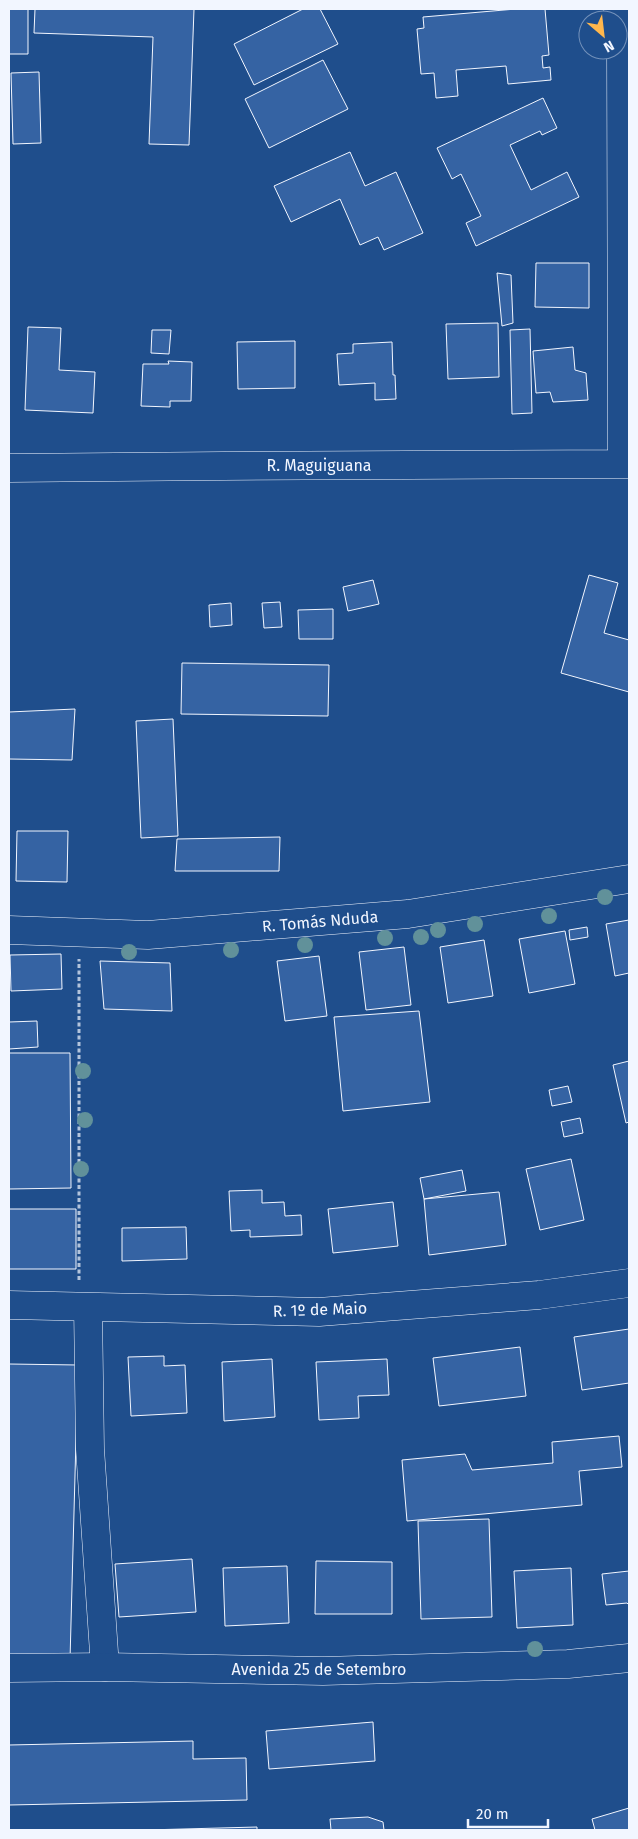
<svg xmlns="http://www.w3.org/2000/svg" width="638" height="1839" viewBox="0 0 638 1839" font-family="'Fira Sans',sans-serif">
<style>
.building{fill:#3563a3;stroke:#f2f6ff}
.lines{fill:none;stroke-linecap:round;stroke-linejoin:round}
.minor-casing{stroke:#f2f6ff;stroke-width:29}
.highway-casing{stroke:#f2f6ff;stroke-width:29}
.path{stroke:#b3c4dc;stroke-width:3;stroke-dasharray:4 2.5;stroke-linecap:butt}
.minor{stroke:#1f4e8c;stroke-width:28}
.highway{stroke:#1f4e8c;stroke-width:28}
.tree{fill:#61919a}
.labels{text-anchor:middle;stroke-width:4;stroke-linejoin:round;paint-order:stroke}
.street-label{font-size:16px;fill:#f2f6ff;stroke:#1f4e8c}
</style>
<rect width="100%" height="100%" fill="#1f4e8c"/>
<path class="building" d="M9 9H28V54H9Z
M35 9H194L189 145 149 144 153 37 34 33Z
M303 9H320L338 44 254 85 234 44Z
M516 9H545L549 55 542 56 543 68 550 67 551 80 508 84 506 66 456 70 458 96 436 98 434 73 421 74 417 29 424 28 423 17Z
M323 60 348 109 269 148 245 99Z
M39 72 41 143 13 144 11 73Z
M543 98 557 128 542 135 540 131 510 145 531 190 567 172 579 197 476 246 466 223 481 216 461 174 452 179 437 148Z
M350 152 365 186 396 172 423 233 384 250 378 237 360 245 340 199 291 222 274 186Z
M536 263H589V308L535 307Z
M497 273 511 275 513 323 502 326Z
M498 323 499 377 448 379 446 324Z
M28 327 61 328 59 370 95 372 93 413 25 410Z
M530 329 532 413 512 414 510 330Z
M152 330H171L169 354 151 353Z
M295 341V388L238 389 237 342Z
M392 342 393 375H395L396 399 375 400V383L339 385 337 354 353 353V344Z
M573 347 575 370 586 373 588 400 553 402 550 392 536 393 533 351Z
M168 361 192 362 191 401H170V407L141 406 143 364H169Z
M589 575 618 583 604 633 629 640V692L561 673Z
M373 580 379 604 348 611 343 587Z
M280 602 282 627 264 628 262 603Z
M231 603 232 625 210 627 209 605Z
M333 609V639H299L298 610Z
M182 663 329 665 328 716 181 714Z
M75 709 72 760 9 759V712Z
M173 719 178 836 141 838 136 721Z
M17 831H68L67 882 16 881Z
M280 837 279 871H175L177 839Z
M629 920V973L615 976 606 924Z
M587 927 588 937 570 940 569 930Z
M565 931 575 984 529 993 519 939Z
M484 940 493 996 448 1003 440 947Z
M404 947 411 1005 366 1010 359 952Z
M61 954 62 989 11 991 10 955Z
M319 956 327 1016 285 1021 277 961Z
M100 961 170 963 172 1011 104 1009Z
M419 1011 430 1102 343 1111 334 1017Z
M37 1021 38 1047 9 1049V1022Z
M9 1053H70L71 1188 9 1189Z
M629 1061V1122L626 1123 613 1065Z
M568 1086 572 1102 552 1106 549 1090Z
M580 1118 583 1133 564 1137 561 1122Z
M571 1159 584 1220 540 1230 526 1169Z
M462 1170 466 1191 424 1199 420 1178Z
M262 1190V1203L284 1202 285 1216 301 1215 302 1235 250 1237V1230L231 1231 229 1191Z
M499 1192 506 1245 429 1255 424 1199Z
M393 1202 398 1246 333 1253 328 1209Z
M9 1209H76V1269H9Z
M186 1227 187 1259 122 1261V1228Z
M629 1329V1383L582 1390 574 1337Z
M520 1347 526 1396 439 1406 433 1358Z
M164 1356V1366L185 1365 187 1413 131 1416 128 1357Z
M272 1359 275 1417 224 1421 222 1362Z
M387 1359 389 1395 358 1396 359 1418 319 1420 316 1362Z
M9 1364 78 1365 70 1660 9 1658Z
M619 1436 622 1467 579 1471 582 1505 407 1521 402 1460 465 1454 472 1470 553 1463 552 1442Z
M489 1519 492 1617 421 1619 418 1521Z
M192 1559 196 1612 119 1617 115 1564Z
M316 1561 392 1562V1614H315Z
M287 1566 289 1623 225 1626 223 1568Z
M571 1568 573 1625 517 1628 514 1571Z
M629 1571V1605L627 1603 606 1605 602 1574Z
M373 1722 375 1761 269 1769 266 1731Z
M193 1741V1759L246 1758 247 1800 9 1805V1745Z
M629 1808V1830H595L592 1819Z
M368 1817 383 1822 384 1830H331L330 1819Z
M257 1827V1830H146Z"/>
<g class="lines">
<defs>
<path id="minor" d="M618 9 621 44 622 464
M9 468 222 466 629 464
M9 930 148 935 408 914 629 879
M9 1305 319 1312 539 1295 629 1283
M88 1307 90 1449 105 1667"/>
<path id="highway" d="M9 1668 105 1667 323 1671 568 1664 629 1658"/>
</defs>
<use href="#minor" class="minor-casing"/>
<use href="#highway" class="highway-casing"/>
<path class="path" d="M79 1280V959"/>
<use href="#minor" class="minor"/>
<use href="#highway" class="highway"/>
</g>
<g class="tree">
<circle cx="605" cy="897" r="8"/>
<circle cx="549" cy="916" r="8"/>
<circle cx="475" cy="924" r="8"/>
<circle cx="438" cy="930" r="8"/>
<circle cx="421" cy="937" r="8"/>
<circle cx="385" cy="938" r="8"/>
<circle cx="305" cy="945" r="8"/>
<circle cx="231" cy="950" r="8"/>
<circle cx="129" cy="952" r="8"/>
<circle cx="83" cy="1071" r="8"/>
<circle cx="85" cy="1120" r="8"/>
<circle cx="81" cy="1169" r="8"/>
<circle cx="535" cy="1649" r="8"/>
</g>
<g class="labels">
<g class="street-label">
<text x="319" y="471">R. Maguiguana</text>
<text transform="translate(320 921) rotate(-5)" y="6">R. Tomás Nduda</text>
<text transform="translate(320 1309) rotate(-2)" y="6">R. 1º de Maio</text>
<text x="319" y="1675">Avenida 25 de Setembro</text>
</g>
</g>
<rect width="638" height="1839" fill="none" stroke="#f2f6ff" stroke-width="20"/>
<g transform="translate(603 35) rotate(152)"><circle r="24" fill="#1f4e8c" stroke="#7391ba"/>
<path d="M0-4L9 19L0 12L-9 19Z" fill="#ffb74d"/>
<text y="-8" font-size="14" font-weight="bold" text-anchor="middle" fill="#f2f6ff">N</text>
</g>
<path d="M468 1819v8h80v-8" fill="none" stroke="#f2f6ff" stroke-width="2.5"/>
<text x="476" y="1819" font-size="15" fill="#f2f6ff" stroke="#1f4e8c" stroke-width="4" paint-order="stroke">20 m</text>
</svg>
